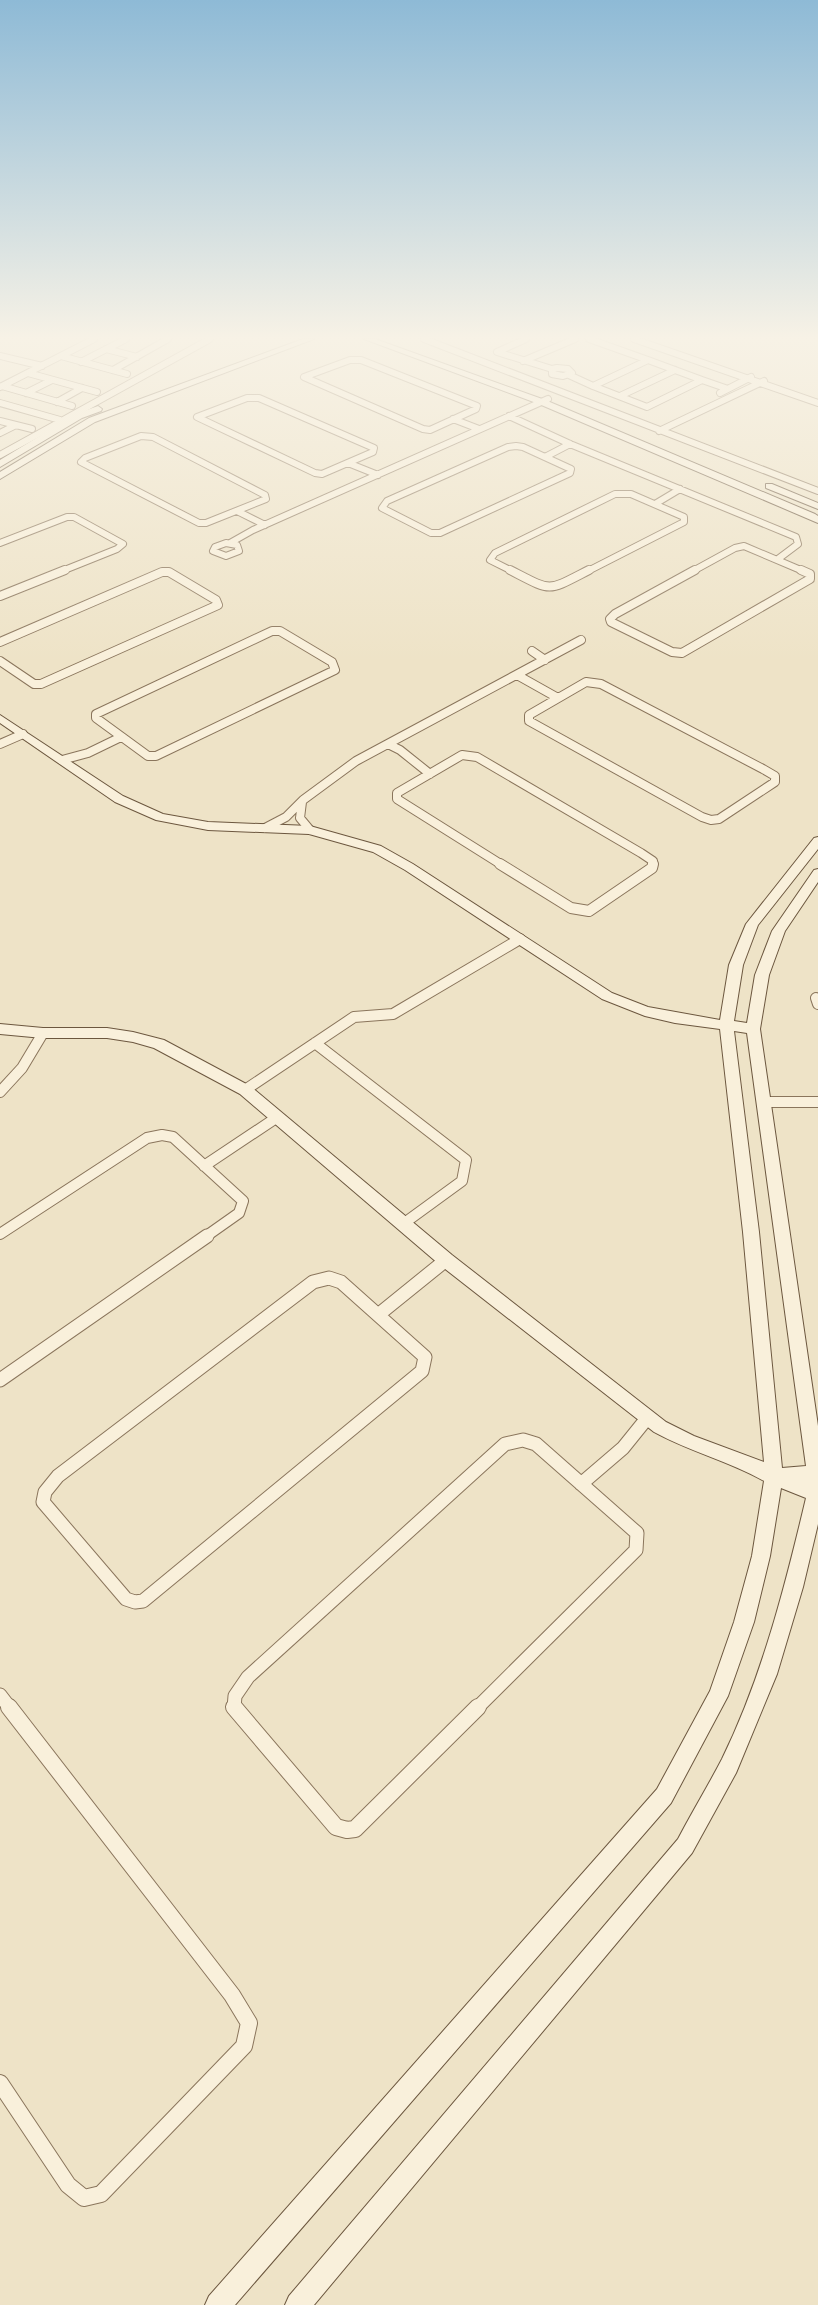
<svg xmlns="http://www.w3.org/2000/svg" width="818" height="2305" viewBox="0 0 818 2305" font-family="Merriweather,serif">
<style>
.lines{fill:none;stroke-linecap:round;stroke-linejoin:round}
.street-far4-casing{stroke:#8a755c;stroke-width:8}
.street-far3-casing{stroke:#8a755c;stroke-width:10}
.street-far2-casing{stroke:#8a755c;stroke-width:12}
.street-far1-casing{stroke:#8a755c;stroke-width:15}
.street-casing{stroke:#8a755c;stroke-width:18}
.secondary-casing{stroke:#6c573f;stroke-width:2}
.street-far4{stroke:#f9f0db;stroke-width:6}
.street-far3{stroke:#f9f0db;stroke-width:8}
.street-far2{stroke:#f9f0db;stroke-width:10}
.street-far1{stroke:#f9f0db;stroke-width:13}
.street{stroke:#f9f0db;stroke-width:16}
.secondary{fill:#f9f0db;fill-rule:evenodd}
</style>
<rect width="100%" height="100%" fill="#eee3c7"/>
<g class="lines">
<defs>
<path id="street-far4" d="M424 339 818 491
M526 339 497 352 552 369
M634 339 818 403
M106 349 137 357
M0 356 42 366
M61 356 127 374
M350 360H361L477 406 476 409 430 430 423 429 304 377Z
M523 361 575 339
M81 362 126 339
M557 368 568 369 572 373 563 376 552 374V369Z
M113 370 168 339
M28 373 97 392
M569 375 593 386 648 360 589 339
M702 380 728 389
M2 386 72 406
M593 386 647 407 702 380 648 360
M0 387 94 339
M26 393 52 380
M720 393 751 377
M620 396 675 370
M247 398H259L374 448 373 452 322 474 315 473 197 417Z
M57 402 82 388
M0 403 60 420
M509 416 570 444 796 537 798 544 778 559
M453 419 479 429
M0 421 16 425 0 433
M16 425 32 429
M659 431 764 381
M141 436 153 437 265 495 266 499 206 523H199L81 462 85 458Z
M516 446 523 447 571 469 570 473 440 533H431L382 508 387 501 508 447Z
M0 455 210 339
M545 457 570 444
M348 463 378 475
M655 504 680 489
M237 511 265 525
M0 543 67 517H74L123 544 117 549 62 571
M226 543 237 545 239 551 226 556 213 551 215 547Z
M230 543 253 530 548 399
M512 571 490 560 495 553 615 494H631L684 517V522L588 571
M693 571 735 548 744 546 803 571"/>
<path id="street-far3" d="M510 570C553 592 546 592 589 570
M695 570 615 614 610 619 611 622 672 652 682 653 810 579V574L801 570
M0 596 65 570
M272 631H280L332 662 335 670 156 756H148L96 718V714Z
M0 642 162 572H169L216 600 218 605 41 684H34L0 661
M532 651 545 660
M517 675 558 698
M586 682 601 684 763 769 775 776V782L719 819 711 820 702 817 529 721V715Z
M0 744 23 734
M388 744 400 750 430 774
M62 760 88 753 121 737
M302 802 300 818 310 830
M265 828 286 817 303 800 356 761 581 640
M502 865 397 799V793L462 755 477 757 641 853 653 861 652 865"/>
<path id="street-far2" d="M500 864 571 908 589 911 652 868 653 864
M816 998 818 1004
M315 1043 466 1160 462 1181 403 1224
M245 1090 354 1017 393 1014 520 939
M0 1092 22 1068 43 1033
M763 1102H818
M204 1166 276 1118
M0 1234 147 1138 162 1135 173 1137 243 1201 239 1213 205 1237"/>
<path id="street-far1" d="M329 1278 341 1282 425 1357 422 1371 143 1601 135 1602 126 1599 43 1502 45 1492 58 1476 313 1282Z
M378 1315 446 1260
M0 1380 207 1236
M581 1484 623 1448 648 1417
M0 1695 10 1708
M234 1708 235 1696 248 1677 505 1444 523 1440 536 1444 637 1533 636 1550 477 1708"/>
<path id="street" d="M234 1707 336 1827 347 1830 355 1829 478 1707
M0 2083 68 2185 84 2198 101 2194 244 2046 249 2023 232 1995 9 1707"/>
<path id="secondary" d="M303 339H314L95 422 0 479V472L89 418Z
M364 339H375L545 400 815 514 818 516V523L539 404Z
M98 406 102 409 101 411 82 418 0 467V460L76 414Z
M766 484H772L818 503V509L766 488Z
M0 715 123 796 163 814 208 822 310 826 381 846 413 864 612 993 648 1007 720 1020 729 965 746 924 814 838 818 837V849L758 925 743 965 734 1021 747 1023 755 975 772 931 814 870 818 869V882L785 931 769 975 760 1029 818 1426V1524L803 1587 777 1674 736 1773 692 1853 314 2305H285L289 2296 678 1839C692 1812 708 1786 722 1759 762 1677 785 1587 806 1498L781 1488 770 1556 754 1622 728 1696 671 1803 235 2305H205L209 2296 657 1789 710 1691 734 1622 752 1556 764 1481C729 1461 690 1452 654 1432L440 1265 240 1094 154 1048 133 1042 107 1038H43L0 1034V1024L43 1028H107L133 1032 164 1040 250 1086 452 1255 666 1422 694 1436 764 1462 743 1232 720 1029 675 1023 645 1016 602 999 405 870 373 852 309 834 208 830 156 820 115 802 0 723ZM734 1031 747 1033 806 1466 782 1468 759 1232Z"/>
</defs>
<use href="#street-far4" class="street-far4-casing"/>
<use href="#street-far3" class="street-far3-casing"/>
<use href="#street-far2" class="street-far2-casing"/>
<use href="#street-far1" class="street-far1-casing"/>
<use href="#street" class="street-casing"/>
<use href="#secondary" class="secondary-casing"/>
<use href="#street-far4" class="street-far4"/>
<use href="#street-far3" class="street-far3"/>
<use href="#street-far2" class="street-far2"/>
<use href="#street-far1" class="street-far1"/>
<use href="#street" class="street"/>
<use href="#secondary" class="secondary"/>
</g>
<linearGradient id="sky" x2="0" y2="1"><stop stop-color="#8ebad6"/><stop offset="0.51" stop-color="#f7f2e6"/><stop offset="1" stop-color="#f7f2e6" stop-opacity="0"/></linearGradient>
<rect width="818" height="662" fill="url(#sky)"/>
</svg>
